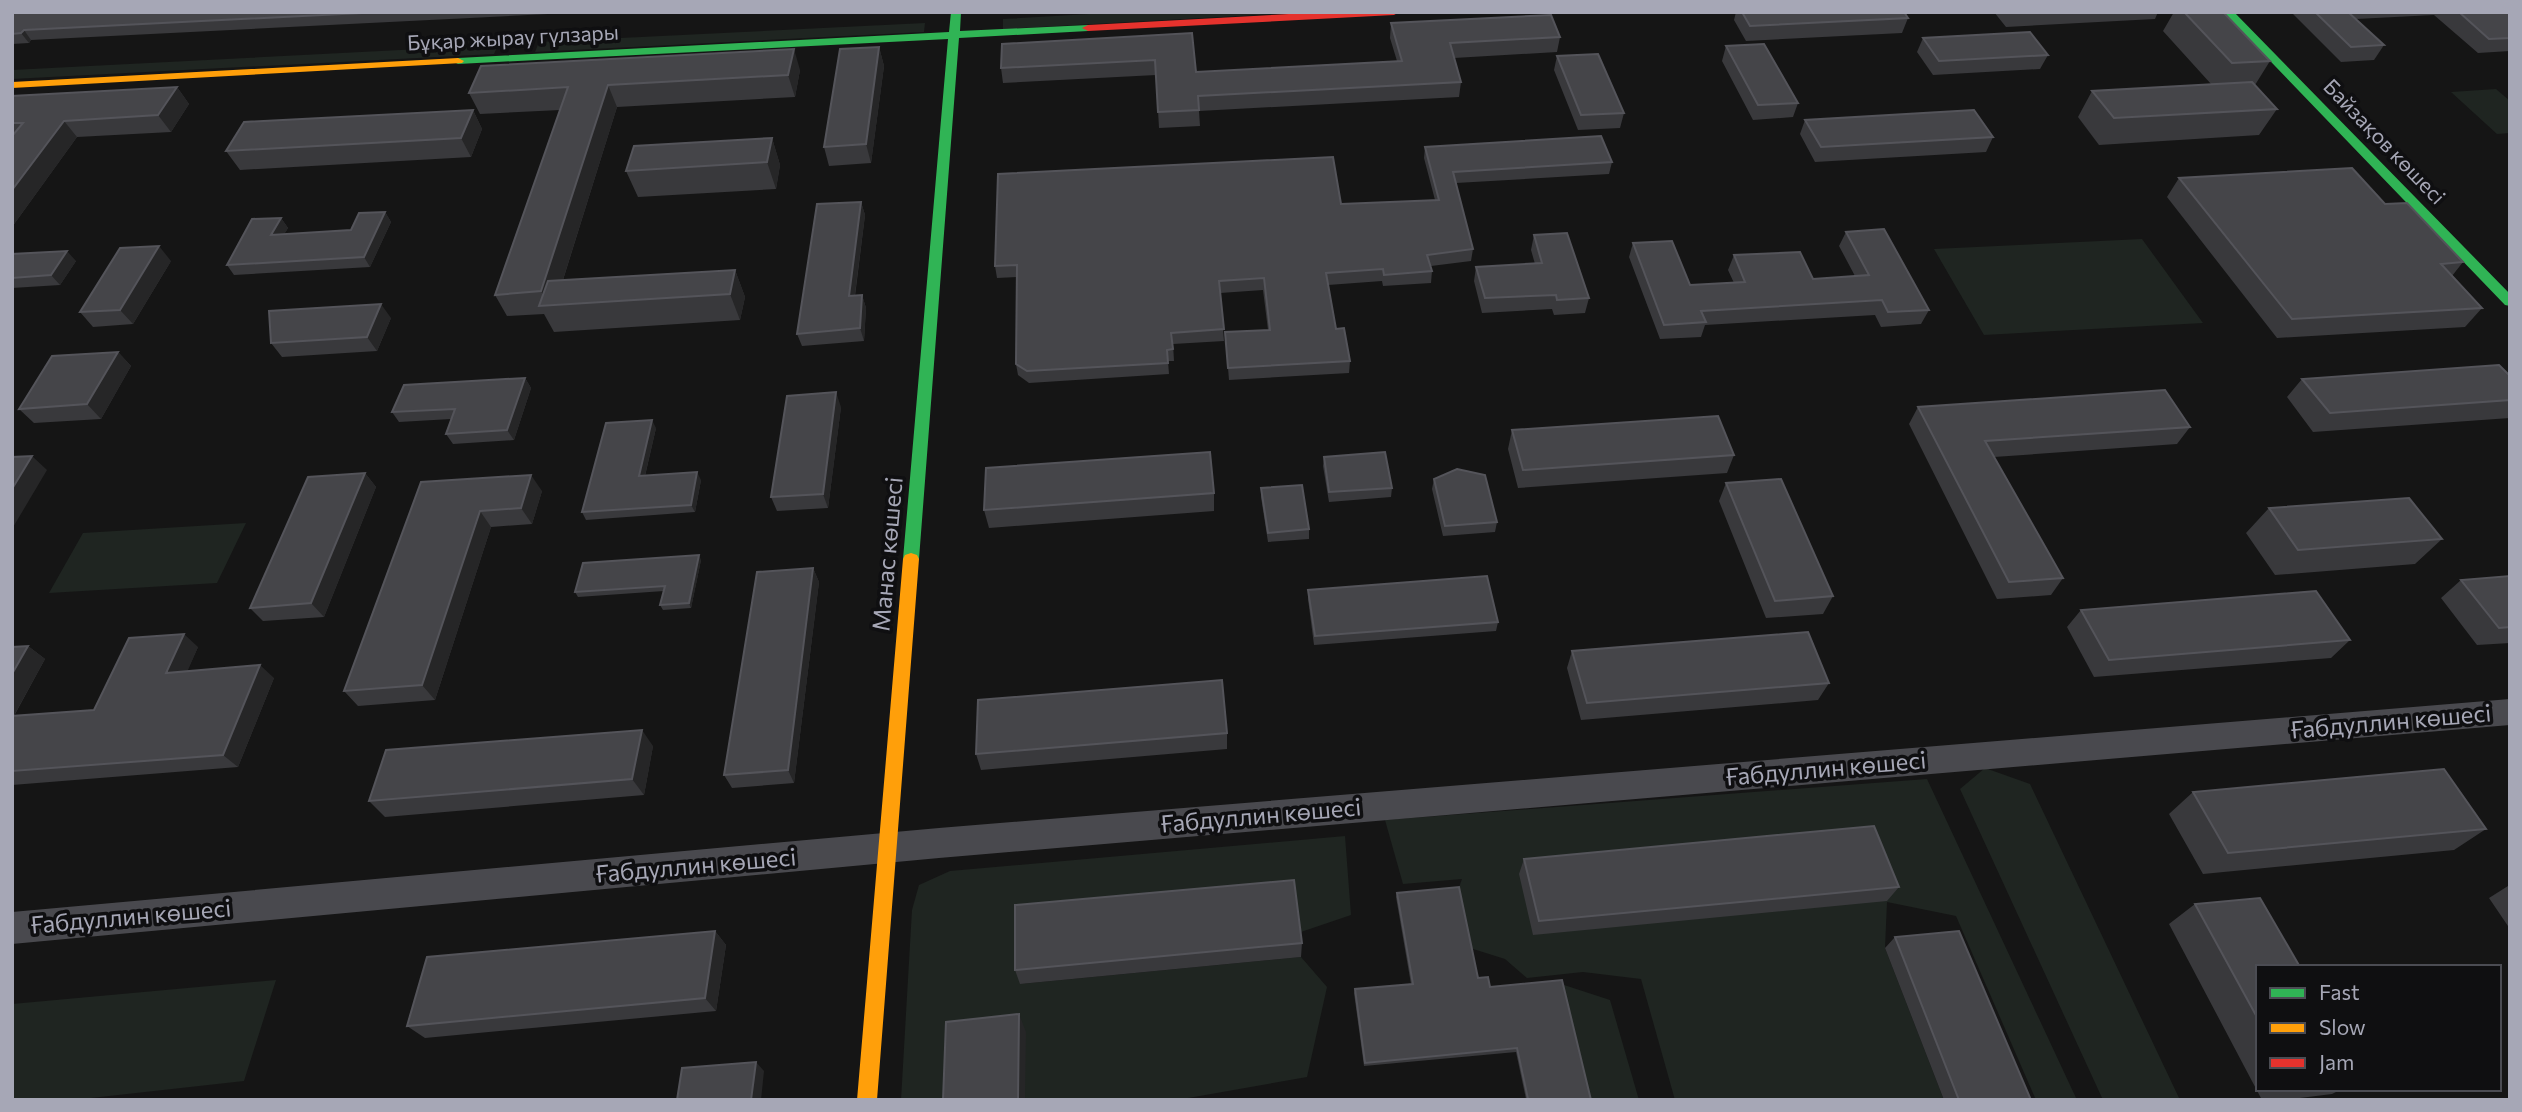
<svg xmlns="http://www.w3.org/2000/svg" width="2522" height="1112" viewBox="0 0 2522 1112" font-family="Commissioner,sans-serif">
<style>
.green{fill:#1f2521}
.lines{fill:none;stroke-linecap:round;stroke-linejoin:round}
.street{fill:#49494e;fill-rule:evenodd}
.fast{fill:#30b455;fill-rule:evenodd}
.slow{fill:#ff9f0a;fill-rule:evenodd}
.jam{fill:#e5322d;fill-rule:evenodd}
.wall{fill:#39393c}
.shaded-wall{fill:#262627}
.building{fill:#454549;stroke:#54545a;stroke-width:2}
.labels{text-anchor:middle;stroke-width:7;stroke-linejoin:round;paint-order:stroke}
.far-street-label{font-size:21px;fill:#a6a7b6;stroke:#0f0f11}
.street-label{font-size:24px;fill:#a6a7b6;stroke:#0f0f11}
</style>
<rect width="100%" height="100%" fill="#151515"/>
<path class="green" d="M1124 12H1312L1003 29V19Z
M925 23 924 32 535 52 539 42Z
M498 45 494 54 12 79V70Z
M2496 89 2510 101V133L2497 134 2451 92Z
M2142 239 2203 323 1984 335 1934 249Z
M246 523 217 583 49 593 83 533Z
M1985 768 2030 784 2180 1100H2103L1960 789Z
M1927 779 2077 1100H2036L1956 916 1887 902 1885 948 1944 1100H1675L1641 979 1583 972 1527 978 1505 959 1470 948 1458 890 1462 879 1403 884 1385 820Z
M1345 836 1351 915 1298 933 1020 984 1301 957 1327 987 1307 1077 1177 1100H901L912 910 919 885 950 871Z
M276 980 244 1081 73 1100H12V1004Z
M1561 984 1610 1000 1639 1100H1588Z"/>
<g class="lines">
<path class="street" d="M2510 699V725L939 858 12 944V912L939 828Z"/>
<path class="fast" d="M951 12H961L960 31 1088 25 1094 28 1088 31 959 38 919 559 917 563H905L903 559 948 39 458 64 452 61 458 58 949 32Z
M2223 12H2234L2510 294V306L2505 305Z"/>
<path class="slow" d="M458 58 464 61 462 63 12 88V82Z
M911 553 917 555 919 559 877 1100H857L903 559 905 555Z"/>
<path class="jam" d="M1326 12H1399L1394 15 1088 31 1082 28 1088 25Z"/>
</g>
<path class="wall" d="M12 12H588L31 40 29 43 12 44Z
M1736 12H1904L1908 18 1902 33 1746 41 1734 20Z
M1994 12H2158L2155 19 2006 27Z
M2174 12H2223L2270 61 2255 85 2277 109 2259 135 2099 145 2078 117 2092 91 2211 84 2163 31Z
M2291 12H2510V51L2478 53 2434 15 2356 19 2384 45 2374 60 2341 62Z
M1391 23 1560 37 1557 52 1454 58 1461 82 1459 97 1199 111 1200 126 1159 128 1156 75 1003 83 1001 68 1192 33 1196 72 1397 61 1390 38Z
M1923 38 2048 55 2040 69 1933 75 1917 52Z
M1726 46 1798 103 1793 117 1753 120 1722 61Z
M879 47 884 66 871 163 829 166 824 147Z
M1557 56 1624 113 1620 128 1578 130 1554 70Z
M800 70 795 97 617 107 563 280 735 270 745 297 740 320 554 332 544 314 507 316 495 295 560 110 480 114 469 93Z
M177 87 189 104 171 132 77 137 12 227V96Z
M473 110 482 129 471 157 240 170 226 151Z
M1805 120 1993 137 1986 152 1815 162 1800 134Z
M772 138 780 165 776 189 638 197 626 171Z
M1425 147 1612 162 1609 174 1456 183 1473 249 1471 261 1431 266 1432 271 1431 283 1383 286 1382 281 1328 285 1336 329 1350 361 1349 373 1229 380 1225 332 1268 330 1263 290 1220 293 1224 341 1173 344 1174 361H1168L1169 374 1029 383 1018 375 1016 364 1017 277 997 278 995 266 1341 204 1435 200 1424 158Z
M2179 178 2385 204 2463 262 2452 276 2482 308 2465 327 2277 338 2167 197Z
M861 202 865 215 855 296 862 295 866 308 864 341 802 346 797 334Z
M385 212 391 222 370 267 234 275 227 265 281 218 288 228 284 234 351 230Z
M1846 232 1929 310 1921 324 1881 327 1875 315 1705 325 1701 337 1660 339 1629 257 1633 243 1690 285 1734 283 1728 270 1734 255 1813 279 1855 276 1839 246Z
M1534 235 1589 298 1585 313 1554 315 1552 309 1482 313 1474 281 1476 267 1535 264 1531 250Z
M12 254 76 261 60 285 12 288Z
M171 261 133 324 93 327 80 312Z
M391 318 377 351 282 357 271 343Z
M118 352 131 366 101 419 34 423 19 409Z
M2510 376V418L2313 432 2287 397 2302 379Z
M525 378 531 388 514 440 453 444 446 434 451 419 399 422 392 412Z
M841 407 828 508 777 511 771 497Z
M1918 407 2190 427 2177 444 1994 457 2063 578 2051 595 1997 599 1909 424Z
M656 428 645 476 701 480 695 512 586 520 582 512Z
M1512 430 1734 455 1727 473 1518 488 1508 449Z
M1324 457 1392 488 1391 497 1329 502 1323 466Z
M365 473 376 487 324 617 263 621 250 608Z
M1434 479 1497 522 1495 532 1443 536 1432 489Z
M421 482 542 491 532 524 491 527 435 700 358 706 344 691Z
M1726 483 1833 596 1823 614 1766 618 1719 501Z
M1261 488 1309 529V539L1268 542 1261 497Z
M1214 493V511L989 528 984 510Z
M2269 508 2442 539 2415 564 2275 575 2246 533Z
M701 560 691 608 663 610 660 605 664 591 578 597 575 592Z
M813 568 819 582 794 783 732 788 724 775Z
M2510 576V643L2477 645 2441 598 2461 580Z
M1308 590 1498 622 1496 631 1314 645 1308 599Z
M2081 610 2350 640 2331 658 2094 677 2067 627Z
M28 646 45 659 14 716 94 710 198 647 187 671 274 678 238 767 12 785V647Z
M1572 651 1829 683 1818 700 1581 720 1567 668Z
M1227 733V749L981 770 976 754Z
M653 746 644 795 385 817 369 801Z
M2193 792 2486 829 2454 850 2203 874 2169 814Z
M1524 859 1899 887 1887 901 1533 935 1519 874Z
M2508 886H2510V929L2489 898Z
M1397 893 1478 978 1490 987 1591 1100 1526 1099 1516 1052 1364 1066 1354 993 1355 989 1411 984 1396 897Z
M2195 904 2258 967V1089H2342L2332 1094 2284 1100H2262L2169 924Z
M715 931 726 945 716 1011 425 1038 407 1026Z
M1895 937 2031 1100H1944L1885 948Z
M1302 943 1301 957 1020 984 1015 970Z"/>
<path class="shaded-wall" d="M24 30 31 40 29 43 21 33Z
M879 47 884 66 871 163 866 144Z
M794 49 800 70 795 97 788 75Z
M608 85 617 107 555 305H548L541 291Z
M177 87 189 104 171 132 158 115Z
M473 110 482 129 471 157 461 138Z
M64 121 77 137 12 227V190Z
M772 138 780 165 776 189 767 162Z
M861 202 865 215 853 309 849 296Z
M385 212 391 222 370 267 364 257Z
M281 218 288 228 278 245 271 235Z
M159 246 171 261 133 324 120 310Z
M67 251 76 261 60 285 51 275Z
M735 270 745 297 740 320 730 294Z
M862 295 866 308 864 341 860 328Z
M381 304 391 318 377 351 367 337Z
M118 352 131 366 101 419 87 404Z
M525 378 531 388 514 440 507 430Z
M836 392 841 407 828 508 823 494Z
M652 420 656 428 643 484 639 476Z
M32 456 47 470 12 529V489Z
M697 472 701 480 695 512 691 505Z
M365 473 376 487 324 617 311 603Z
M531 475 542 491 532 524 521 508Z
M480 511 491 527 435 700 422 685Z
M699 555 701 560 691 608 689 603Z
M813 568 819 582 794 783 788 770Z
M184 634 198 647 181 686 166 673Z
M28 646 45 659 12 719V674Z
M260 665 274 678 238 767 223 755Z
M642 730 653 746 644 795 632 779Z
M715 931 726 945 716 1011 705 998Z
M1019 1014 1026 1032 1025 1100H1018Z
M756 1062 764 1071 761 1100H751Z"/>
<path class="building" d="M12 12H382L24 30 21 33 12 34Z
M1742 12H1904L1908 18 1750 26Z
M2184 12H2223L2270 61 2232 63Z
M2315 12H2348L2384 45 2351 47Z
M2459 12H2510V38L2489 39Z
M1551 15 1560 37 1450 43 1461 82 1198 96 1199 110 1158 112 1155 60 1001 68 1002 44 1192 33 1196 72 1402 61 1391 23Z
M2030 32 2048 55 1939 61 1923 38Z
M1764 44 1798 103 1758 105 1726 46Z
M879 47 866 144 824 147 840 49Z
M794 49 788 75 608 85 541 291 495 295 568 87 469 93 481 66Z
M1598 54 1624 113 1581 115 1557 56Z
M2252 82 2277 109 2114 118 2092 91Z
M177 87 158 115 64 121 12 190V136L23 123H12V96Z
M473 110 461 138 226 151 244 122Z
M1974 110 1993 137 1821 147 1805 120Z
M1601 136 1612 162 1453 172 1473 249 1427 255 1432 271 1384 275 1383 269 1326 273 1336 329 1344 328 1350 361 1228 368 1225 332 1270 330 1264 278 1219 281 1224 329 1171 333 1173 349 1167 350 1168 363 1027 371 1016 364 1017 265 995 266 998 174 1333 157 1341 204 1439 200 1425 147Z
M772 138 767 162 626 171 634 146Z
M2352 168 2385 204 2407 203 2463 262 2441 264 2482 308 2292 319 2179 178Z
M861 202 849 296 862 295 860 328 797 334 817 204Z
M385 212 364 257 227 265 252 219 281 218 271 235 351 230 359 213Z
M1884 229 1929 310 1888 312 1882 300 1701 311 1706 322 1664 325 1633 243 1672 241 1690 285 1745 282 1734 255 1800 252 1813 279 1869 275 1846 232Z
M1567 233 1589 298 1557 300 1556 295 1485 298 1476 267 1542 263 1534 235Z
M159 246 120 310 80 312 120 248Z
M67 251 51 275 12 278V254Z
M735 270 730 294 539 306 548 281Z
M381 304 367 337 271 343 269 311Z
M118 352 87 404 19 409 52 356Z
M2499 365 2510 376V400L2330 413 2302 379Z
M525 378 507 430 446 434 455 409 392 412 404 385Z
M2165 390 2190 427 1985 441 2063 578 2009 582 1918 407Z
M836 392 823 494 771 497 787 396Z
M1718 416 1734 455 1523 470 1512 430Z
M652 420 639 476 697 472 691 505 582 512 606 423Z
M1210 452 1214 493 984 510 986 468Z
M1385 452 1392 488 1329 492 1324 457Z
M32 456 12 489V457Z
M1457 469 1485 475 1497 522 1445 526 1434 479Z
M365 473 311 603 250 608 308 477Z
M531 475 521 508 480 511 422 685 344 691 421 482Z
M1781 479 1833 596 1775 601 1726 483Z
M1302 485 1309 529 1268 533 1261 488Z
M2409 498 2442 539 2298 550 2269 508Z
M699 555 689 603 660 605 665 586 575 592 583 563Z
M813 568 788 770 724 775 757 572Z
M1487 576 1498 622 1315 636 1308 590Z
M2510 576V627L2499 628 2461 580Z
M2316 591 2350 640 2109 660 2081 610Z
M1808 632 1829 683 1587 703 1572 651Z
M184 634 166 673 260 665 223 755 12 771V716L94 710 129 638Z
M28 646 12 674V647Z
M1222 680 1227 733 976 754 978 700Z
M642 730 632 779 369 801 386 750Z
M2444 769 2486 829 2228 853 2193 792Z
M1874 826 1899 887 1539 921 1524 859Z
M1294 880 1302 943 1015 970V905Z
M1459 887 1478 978 1488 977 1490 987 1562 980 1591 1100H1520L1528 1099 1517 1048 1365 1063 1355 989 1413 984 1397 893Z
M2260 898 2300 967H2258V1019L2195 904Z
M715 931 705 998 407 1026 427 957Z
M1959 931 2031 1100H1959L1895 937Z
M1019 1014 1018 1100H943L946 1022Z
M756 1062 751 1100H677L682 1068Z"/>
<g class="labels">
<g class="far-street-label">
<text transform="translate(513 38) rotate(-3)" y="7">Бұқар жырау гүлзары</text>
<text transform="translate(2384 142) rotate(46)" y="7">Байзақов көшесі</text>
</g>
<g class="street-label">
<text transform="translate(888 554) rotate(-85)" y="8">Манас көшесі</text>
<text transform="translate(2391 722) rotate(-5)" y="8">Ғабдуллин көшесі</text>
<text transform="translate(1826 769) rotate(-5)" y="8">Ғабдуллин көшесі</text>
<text transform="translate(1261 816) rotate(-5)" y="8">Ғабдуллин көшесі</text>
<text transform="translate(696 866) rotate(-5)" y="8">Ғабдуллин көшесі</text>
<text transform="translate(131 917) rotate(-5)" y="8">Ғабдуллин көшесі</text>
</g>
</g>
<rect width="2522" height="1112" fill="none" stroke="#a6a7b6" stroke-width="28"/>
<rect x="2256" y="965" width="245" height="126" fill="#0f0f11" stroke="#4b4c53" stroke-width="2"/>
<rect x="2270" y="988" width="35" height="10" fill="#30b455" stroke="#4b4c53" stroke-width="2"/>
<text x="2319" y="1000" font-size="21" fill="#a6a7b6">Fast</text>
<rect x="2270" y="1023" width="35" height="10" fill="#ff9f0a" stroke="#4b4c53" stroke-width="2"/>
<text x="2319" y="1035" font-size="21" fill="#a6a7b6">Slow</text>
<rect x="2270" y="1058" width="35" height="10" fill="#e5322d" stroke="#4b4c53" stroke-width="2"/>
<text x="2319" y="1070" font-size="21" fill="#a6a7b6">Jam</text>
</svg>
